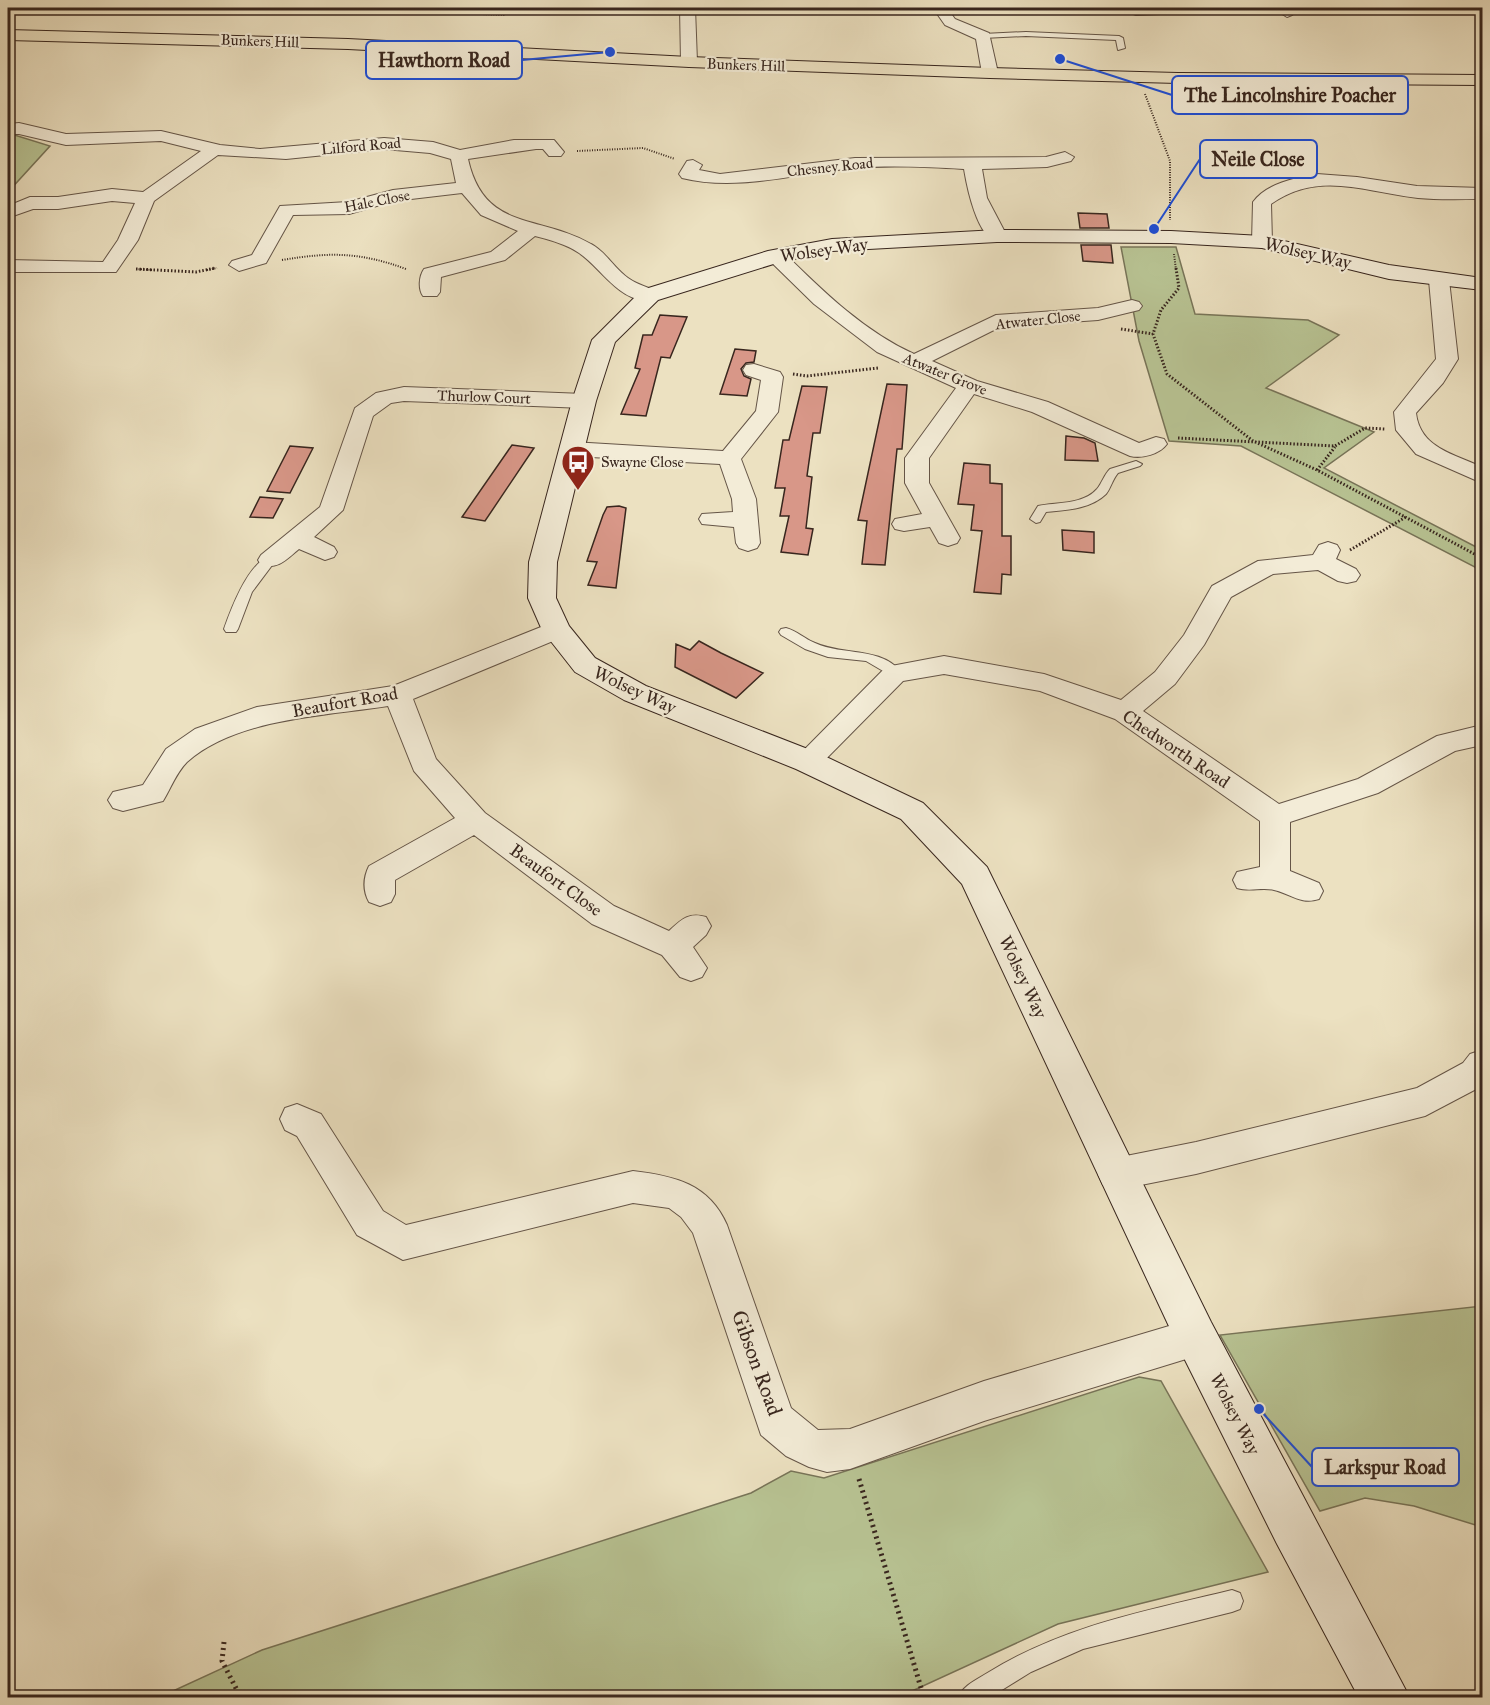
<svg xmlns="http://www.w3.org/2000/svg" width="1490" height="1705" viewBox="0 0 1490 1705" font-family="'IM FELL Great Primer',serif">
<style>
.green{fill:#b8c393;stroke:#787458;stroke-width:1.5}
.building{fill:#d89788;stroke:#38261e;stroke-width:1.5}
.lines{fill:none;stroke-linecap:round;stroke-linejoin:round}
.lane-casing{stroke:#655547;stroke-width:2}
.street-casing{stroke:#655547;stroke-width:2}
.secondary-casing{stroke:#38261e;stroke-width:2}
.primary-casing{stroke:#38261e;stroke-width:2}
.path-far2{stroke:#38261e;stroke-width:2;stroke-dasharray:1 1.5;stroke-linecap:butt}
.path-far1{stroke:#38261e;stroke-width:3;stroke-dasharray:1.5 2;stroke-linecap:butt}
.path{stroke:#38261e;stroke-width:5;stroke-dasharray:2 4;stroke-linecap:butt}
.lane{fill:#f3ecd7;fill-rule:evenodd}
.street{fill:#f3ecd7;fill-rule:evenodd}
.secondary{fill:#f3ecd7;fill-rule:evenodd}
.primary{fill:#ece1c1;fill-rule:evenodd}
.labels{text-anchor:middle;stroke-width:4.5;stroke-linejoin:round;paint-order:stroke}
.far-street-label{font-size:15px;fill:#38261e;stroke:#f3ecd7}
.far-poi-label{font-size:15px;fill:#38261e;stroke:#f3ecd7;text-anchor:start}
.street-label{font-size:18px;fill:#38261e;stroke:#f3ecd7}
.near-street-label{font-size:21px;fill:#38261e;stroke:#f3ecd7}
.leader{fill:none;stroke:#1d4ed8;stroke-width:2}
.callout-dot{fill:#1d4ed8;stroke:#f3ecd7;stroke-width:2}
.callout{fill:#f3ecd7;stroke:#1d4ed8;stroke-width:2}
.callout-label{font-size:20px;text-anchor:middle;font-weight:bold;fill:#38261e}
</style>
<rect width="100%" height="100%" fill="#ece1c1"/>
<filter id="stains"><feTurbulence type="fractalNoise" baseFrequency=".00333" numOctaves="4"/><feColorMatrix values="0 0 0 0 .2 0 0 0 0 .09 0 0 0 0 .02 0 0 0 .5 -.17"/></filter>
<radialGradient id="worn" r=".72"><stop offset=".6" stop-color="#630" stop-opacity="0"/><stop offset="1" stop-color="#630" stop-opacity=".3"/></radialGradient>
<path class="green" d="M8 133 50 146 8 192Z
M1121 247H1176L1195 314 1308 320 1339 335 1266 388 1374 432 1324 468 1482 550V578L1475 567 1241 446 1169 441 1139 341Z
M1482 1306V1527L1414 1506 1365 1498 1320 1511 1220 1335Z
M1139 1377 1161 1381 1268 1572 1058 1624 899 1697H160L262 1650 751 1493 791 1471 824 1478Z"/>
<path class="building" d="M1078 213 1107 214 1109 228H1080Z
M1081 245H1111L1113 263 1083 261Z
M660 315 687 317 670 358 661 357 646 416 621 414 640 369 635 368 643 335H652Z
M735 349 756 351 754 362 746 363 741 369 744 376 751 379 747 396 720 394Z
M887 384 907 385 902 449H897L885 565 862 564 867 521 858 520Z
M802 386 827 387 820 433H813L807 476 812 477 806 528 813 529 808 555 781 552 789 516H780L785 488H775L783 440H789Z
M1066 436 1084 438 1095 443 1098 461 1065 460Z
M512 445 534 448 485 521 462 517Z
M290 446 313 448 290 493 267 491Z
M964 463 990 465V483L1002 484V536H1011V575L1002 574 1001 594 974 592 982 531 971 530 974 505 958 504Z
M260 497 283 499 273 518 250 517Z
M619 506 626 508 616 588 588 585 597 562 587 561 603 515 607 507Z
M1062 530 1094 532V553L1063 550Z
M699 641 721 653 763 673 736 698 675 667 676 644 690 650Z"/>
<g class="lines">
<defs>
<path id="lane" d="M1026 32 1119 36 1123 38 1125 48 1118 50 1116 40 1026 36 983 38 979 36 983 34Z
M1136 461 1142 464 1140 466 1118 473C1112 480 1111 488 1106 494 1091 509 1066 510 1046 512L1040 522 1036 523 1030 519 1038 506C1056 502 1083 505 1097 489 1102 483 1104 475 1110 469Z
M270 556 276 560 252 592 238 629 236 632H226L224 629C231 609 248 563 270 556Z
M786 628C797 631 805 639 815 643 843 656 881 646 902 673L895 678 866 661 828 657 805 649 781 635 779 632 781 629Z
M1232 1590 1240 1593 1243 1601 1240 1609 1232 1612 1083 1649 1031 1672 989 1698H958C963 1685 978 1679 989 1672 1066 1625 1146 1611 1232 1590Z"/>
<path id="street" d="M680 8H695L697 62 689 67 681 62Z
M933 8H947L955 19 989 33 998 73 996 76H984L982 73 976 39 945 25Z
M1130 8H1193L1185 13 1136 15 1131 13Z
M1283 8H1299L1292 15 1287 17 1279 12Z
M19 123 66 134 161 131 220 145 260 149 384 138 433 142 460 150 514 140H554L564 152 561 156H549L543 149H536L468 159C484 232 539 214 591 244 606 252 614 268 628 278 636 284 647 287 657 291L660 295 657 299C622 308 603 269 579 253 566 244 550 240 535 236L505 260 441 277 440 292 437 296H423C418 289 419 276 424 269L491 252 518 231 481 215 462 193 394 201 349 214 293 215 266 263 239 271 229 265 232 261 252 255 280 206 348 202 393 190 456 183 451 159 430 153 384 149 286 159 218 155 154 201 138 240 116 272H8V260L103 262 118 240 135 203 112 201 58 209H33L13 216 8 214V206L30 197H58L112 189 143 192 201 151 161 141 66 145 19 134H8V124Z
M1065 152 1074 157 1071 161 1047 167 982 169 987 198 1007 236 997 242C977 237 967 187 964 169 927 167 891 165 854 168 798 173 738 192 682 178L679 174 687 161 693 160 702 165 699 170 720 174 855 158 1046 157Z
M1317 174 1357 177 1417 186 1482 188V199C1461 199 1439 200 1418 198 1365 192 1319 170 1271 204L1272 242 1262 248 1255 246 1252 242 1253 202C1267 183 1295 178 1317 174Z
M776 250 783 252C822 290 863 331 914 354L996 315 1098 308 1132 300 1139 302 1142 306 1139 310 1098 320 1000 327 932 361 977 381 1048 402 1139 443 1156 437 1164 439 1167 444C1160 454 1142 459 1130 456L1032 412 974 394 929 458V483L960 538 957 543 948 546 939 543 930 527 904 531 895 529 892 524 895 519 922 514 905 483V458L956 388 877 352 814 304 769 260 766 256Z
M1439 274 1446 276 1449 280 1458 359 1443 383 1416 413C1420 448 1454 454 1482 467V483L1416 454 1396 430 1394 412 1436 359 1429 280 1432 276Z
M754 364 780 372 783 377 778 412 741 459 756 499 760 543 757 548 748 551 739 548 736 543 734 527 702 524 699 519 702 514 733 512 732 499 720 464 572 456 564 454 561 449 564 444 572 442 723 451 756 411 761 380 746 375 743 370 746 365Z
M404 387 584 394 592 396 595 401 592 406 584 408 404 401 391 403 373 416 343 510 314 537 334 547 337 552 334 557 325 560 299 549C287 559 278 570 261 565L258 560 261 555 320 507 355 408 376 393Z
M1328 542 1337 545 1340 550 1336 559 1356 569 1360 575 1356 581 1347 583 1338 581 1318 570 1273 574 1231 597 1204 645 1175 684 1143 711 1279 804 1358 779 1437 736 1482 725V745L1455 751 1378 793 1290 822V871L1319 883 1323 891 1319 899C1301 905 1291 894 1274 890 1262 887 1250 892 1237 888L1233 880 1237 872 1260 867V821L1115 719 1040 691 944 674 903 681 817 768 807 771 797 768 793 761 886 667 944 656 1044 674 1121 700 1155 672 1184 635 1212 586 1258 561 1313 555 1319 545Z
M556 621 565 624 569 630 565 636 413 699 436 759 485 813 614 906 669 931C682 919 689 912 706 917L711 926 706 935 693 947 707 968 702 977 691 981 680 977 662 955 592 924 474 835 395 880V894L391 902 380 906 369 902C363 891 363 878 369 866L455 818 414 771 388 706C325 716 237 718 187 762 176 773 171 788 163 801L123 811 113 808 108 800 113 792 143 785 166 749 195 729 257 707 393 686Z
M1482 1050V1086L1425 1116 1196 1174 1116 1190 1103 1185 1098 1174 1103 1163 1116 1158 1196 1142 1417 1088 1463 1063 1470 1054Z
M297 1104 321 1114 383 1211 406 1225 633 1171C675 1176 709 1184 727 1225L791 1408 818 1430 850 1429 984 1381 1196 1318 1210 1324 1215 1337 1210 1350 1196 1356 984 1421 850 1469 827 1472 809 1467 786 1456 761 1435 693 1233 681 1217 669 1208 633 1203 403 1260 357 1235 297 1136 285 1130 280 1119 285 1108Z"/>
<path id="secondary" d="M997 230 1171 231 1262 236 1389 265 1482 278V290L1389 279 1262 248 1171 243 997 242 832 251 780 262 658 300 615 342 596 401 557 562 556 598 569 626 595 658 646 686 818 753 923 803 987 867 1211 1322 1410 1698H1359L1277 1544 1181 1352 962 884 901 819 796 769 624 700 575 672 542 630 528 598 529 562 572 401 592 340 642 290 768 251 832 239Z"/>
<path id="primary" d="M8 30 348 39 689 57 990 68 1178 73 1482 75V85L1178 83 990 78 689 67 348 49 8 40Z"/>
</defs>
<use href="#lane" class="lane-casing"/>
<use href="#street" class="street-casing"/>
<use href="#secondary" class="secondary-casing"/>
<use href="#primary" class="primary-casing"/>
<path class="path-far2" d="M121 8H170
M263 8H327
M336 8 505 15 499 8
M94 12 117 8
M1145 94 1170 161V220
M577 151 643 148 675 159
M1174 254 1176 270
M282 260C330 252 360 252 406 269
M136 269 153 270
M207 270 217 268"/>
<path class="path-far1" d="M1176 268 1179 288 1161 310 1153 334 1167 374 1253 441 1317 470 1482 558
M136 269 196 272 215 268
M1121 329 1153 334
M793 374 807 376 878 368
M1178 438 1335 446 1365 428 1385 429
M1317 470 1335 447
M1350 550 1406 517"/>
<path class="path" d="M859 1479 924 1698
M224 1642 222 1661 241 1698"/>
<use href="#lane" class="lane"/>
<use href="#street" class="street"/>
<use href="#secondary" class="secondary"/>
<use href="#primary" class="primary"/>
</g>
<defs>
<symbol id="bus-pin" viewBox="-11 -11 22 30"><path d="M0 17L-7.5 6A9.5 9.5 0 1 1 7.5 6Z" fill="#8f2418" stroke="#f3ecd7"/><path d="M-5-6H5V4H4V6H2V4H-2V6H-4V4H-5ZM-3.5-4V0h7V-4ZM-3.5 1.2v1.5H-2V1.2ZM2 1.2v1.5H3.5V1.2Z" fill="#fff"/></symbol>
</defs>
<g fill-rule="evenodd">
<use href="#bus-pin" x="559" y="443" width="38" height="52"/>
</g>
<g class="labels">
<g class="far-street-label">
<text transform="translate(260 41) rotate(2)" y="5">Bunkers Hill</text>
<text transform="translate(746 65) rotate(2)" y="5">Bunkers Hill</text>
<text transform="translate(361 146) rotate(-5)" y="5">Lilford Road</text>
<text transform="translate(830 167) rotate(-6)" y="5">Chesney Road</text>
<text transform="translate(377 201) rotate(-11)" y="5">Hale Close</text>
<text transform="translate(1038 320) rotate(-6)" y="5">Atwater Close</text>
<text transform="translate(945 374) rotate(22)" y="5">Atwater Grove</text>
<text transform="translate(484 397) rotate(2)" y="5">Thurlow Court</text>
</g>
<g class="far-poi-label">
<text x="601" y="467">Swayne Close</text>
</g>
<g class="street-label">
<text transform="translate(824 250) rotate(-8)" y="6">Wolsey Way</text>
<text transform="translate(1308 253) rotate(13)" y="6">Wolsey Way</text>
<text transform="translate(635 690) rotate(25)" y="6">Wolsey Way</text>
<text transform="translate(345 702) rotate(-10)" y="6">Beaufort Road</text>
<text transform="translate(1176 749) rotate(34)" y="6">Chedworth Road</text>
<text transform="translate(556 880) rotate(36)" y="6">Beaufort Close</text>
<text transform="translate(1023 977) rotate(65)" y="6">Wolsey Way</text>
<text transform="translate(1235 1414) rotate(63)" y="6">Wolsey Way</text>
</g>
<g class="near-street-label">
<text transform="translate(757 1363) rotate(70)" y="7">Gibson Road</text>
</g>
</g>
<path class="leader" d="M610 52L522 60M1060 59L1172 95M1154 229L1200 159M1259 1409L1312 1467"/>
<g class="callout-dot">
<circle cx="610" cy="52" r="6"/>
<circle cx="1060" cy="59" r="6"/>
<circle cx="1154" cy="229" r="6"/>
<circle cx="1259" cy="1409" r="6"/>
</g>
<g class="callout">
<rect x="366" y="41" width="156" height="38" rx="6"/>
<rect x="1172" y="76" width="236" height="38" rx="6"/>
<rect x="1200" y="140" width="117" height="38" rx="6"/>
<rect x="1312" y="1448" width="147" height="38" rx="6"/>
</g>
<g class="callout-label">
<text x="444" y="67">Hawthorn Road</text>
<text x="1290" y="102">The Lincolnshire Poacher</text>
<text x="1258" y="166">Neile Close</text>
<text x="1385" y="1474">Larkspur Road</text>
</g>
<rect width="1490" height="1705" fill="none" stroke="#ece1c1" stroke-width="30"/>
<rect x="9" y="9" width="1472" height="1687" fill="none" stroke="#38261e" stroke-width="3"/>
<rect x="15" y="15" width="1460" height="1675" fill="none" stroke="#38261e" stroke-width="1.5"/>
<rect width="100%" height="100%" filter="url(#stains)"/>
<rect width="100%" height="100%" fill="url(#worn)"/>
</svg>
